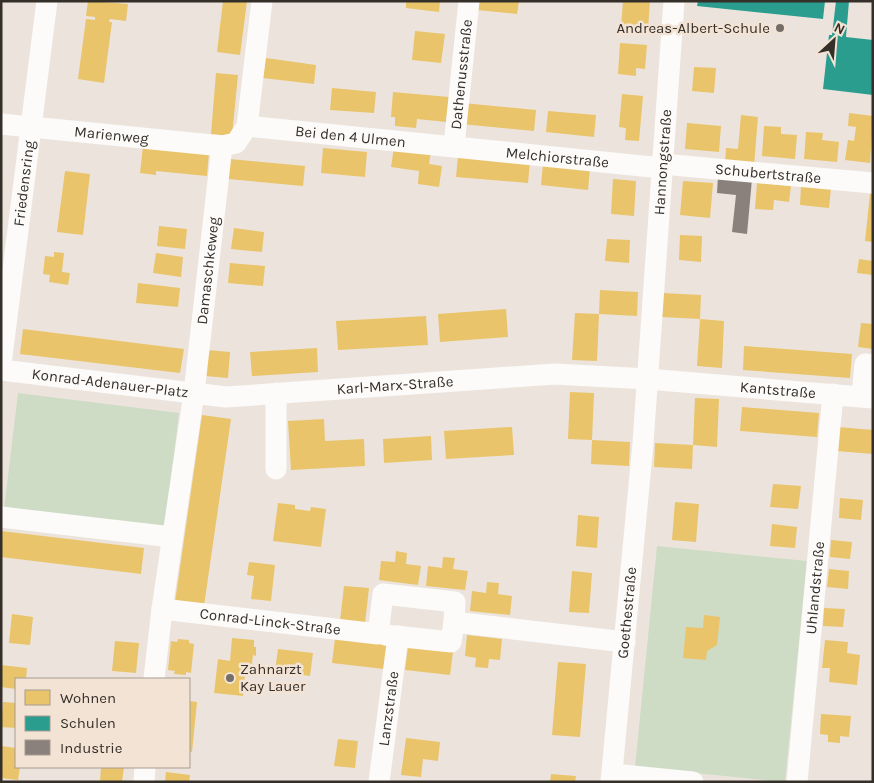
<svg xmlns="http://www.w3.org/2000/svg" width="874" height="783" viewBox="0 0 874 783" font-family="Karla,sans-serif">
<style>
.green{fill:#cedcc5}
.homes{fill:#e9c46a}
.schools{fill:#2a9d8f}
.industry{fill:#8a817c}
.lines{fill:none;stroke-linecap:round;stroke-linejoin:round}
.minor{stroke:#fcfbfa;stroke-width:21}
.poi-dot{fill:#756e68;stroke:#f3e3d5;stroke-width:2}
.labels{text-anchor:middle;stroke-width:5;stroke-linejoin:round;paint-order:stroke}
.poi-label{font-size:15px;fill:#352f29;stroke:#f3e3d5;text-anchor:end}
.street-label{font-size:15px;fill:#352f29;stroke:#f3e3d5}
</style>
<rect width="100%" height="100%" fill="#ece4dc"/>
<path class="green" d="M18 393 179 413 165 527 4 509Z
M657 546 807 561 785 782 635 767Z"/>
<path class="homes" d="M88 1 128 4 126 21 110 19 109 22H112L104 83 78 79 86 19 95 20V17L86 16Z
M223 1H247L240 55 217 52Z
M406 1H440L439 12 406 8Z
M478 1H519L517 14 477 10Z
M623 1H650L648 29 621 27Z
M415 31 445 34 441 63 412 60Z
M620 43 647 45 645 69 636 68V76L618 74Z
M266 58 316 65 314 84 263 78Z
M694 67 716 68 714 93 692 91Z
M216 73 238 75 232 136 211 134Z
M332 88 376 92 374 113 330 110Z
M393 92 449 97 446 122 417 119 416 128 395 126V117H391Z
M622 94 643 96 639 141 625 140 626 128 619 127Z
M463 103 536 110 534 131 461 124Z
M548 111 596 115 594 137 546 132Z
M849 113 873 116 870 163 845 160 848 140 854 141 856 127 848 126Z
M741 115 758 117 754 166 725 163 726 148 738 149Z
M687 123 721 126 719 152 685 149Z
M764 126 781 127V134L797 135 795 159 762 156Z
M806 132 823 133 822 140 839 142 837 162 804 159Z
M143 146 209 152 207 176 156 171V175L140 173Z
M394 147 431 152 429 164 442 166 439 187 418 184 419 171 391 167Z
M323 148 367 152 365 177 321 173Z
M458 156 530 162 528 183 456 177Z
M230 159 305 166 303 186 228 179Z
M543 164 590 168 588 190 541 185Z
M65 171 90 174 83 235 57 232Z
M613 179 636 181 634 216 611 214Z
M683 181 713 183 710 218 680 215Z
M757 183 791 186 789 202 774 200 773 210 755 209Z
M801 185 831 188 829 208 800 205Z
M870 194H873V242L865 241Z
M159 226 187 229 185 249 157 246Z
M234 228 264 232 262 252 231 249Z
M680 235 702 236 701 262 679 260Z
M607 239 630 240 629 263 605 261Z
M54 252 64 253 62 272 70 273 68 285 49 282 50 275 43 274 45 256 54 257Z
M156 253 183 257 181 277 153 273Z
M859 259 873 261V275L857 273Z
M230 263 265 266 263 286 228 283Z
M138 283 180 288 178 307 136 303Z
M600 290 638 292 637 316 599 314Z
M663 293 701 295 700 319 662 317Z
M506 309 508 337 440 342 438 314Z
M575 313 599 314 597 361 572 360Z
M426 316 428 345 338 350 336 321Z
M700 319 724 321 722 368 697 366Z
M861 323 873 324V349L858 347Z
M23 329 184 349 180 373 20 354Z
M744 346 852 354 850 378 743 370Z
M317 348 318 372 252 376 250 352Z
M207 350 230 352 228 378 205 376Z
M570 392 594 393 592 440 568 439Z
M695 398 719 399 717 447 693 445 692 469 654 467 655 443 693 445Z
M742 407 819 413 817 437 740 431Z
M202 415 231 419 204 606 175 602Z
M324 419 325 441 364 439 365 466 291 470 288 421Z
M512 427 514 455 446 459 444 431Z
M838 427 873 430V454L836 451Z
M431 436 432 460 384 463 383 439Z
M592 440 630 442 629 466 591 464Z
M773 484 801 486 798 509 770 507Z
M840 498 863 500 861 520 839 518Z
M675 502 699 504 696 542 672 540Z
M278 503 295 505V509L310 511 311 507 326 509 321 547 273 541Z
M578 515 599 517 597 548 576 546Z
M772 524 797 527 795 548 770 546Z
M1 531 144 548 141 574 1 557Z
M831 540 852 542 850 559 830 557Z
M396 551 407 553 406 564 421 566 418 585 379 580 381 561 395 562Z
M443 557 455 558 453 569 468 571 465 590 426 586 428 566 442 568Z
M249 562 275 565 271 601 251 599 254 576 247 575Z
M829 569 849 571 848 589 827 587Z
M572 571 592 573 589 613 569 612Z
M487 582 499 583 498 594 512 596 510 615 470 611 472 591 486 593Z
M344 586 369 588 365 623 340 621Z
M824 608 845 609 843 627 823 626Z
M12 614 33 617 30 645 9 643Z
M704 615 720 617 717 645 707 651 706 660 683 658 686 627 703 628Z
M467 635 502 639 500 660 489 659 488 668 475 667 476 658 465 656Z
M232 638 254 640V647H256V656L253 655 252 664 246 663 243 696 214 693 218 659 230 661Z
M335 638 387 644 384 669 332 663Z
M178 639 189 640V643L194 644 191 673 186 672V675L174 674 175 671 168 670 171 641 177 642Z
M825 640 848 642 847 653 860 655 857 685 829 682 830 668H822Z
M115 641 139 643 136 673 112 671Z
M408 647 453 652 450 675 405 670Z
M278 649 313 653 310 676 275 671Z
M558 662 586 664 580 737 552 735Z
M1 665 27 668 26 679H16V689L1 687Z
M189 701 197 702 192 752 189 751Z
M3 702 16 703V728L1 727Z
M821 714 851 716 849 737 840 736V743L828 742V735L820 734Z
M406 738 440 742 438 761 423 759 421 777 401 775Z
M338 739 358 741 355 768 334 766Z
M1 746 16 748V767H20L18 780 1 778Z
M101 767H124L122 782H100Z
M166 772 190 775 189 782H165Z
M551 774 576 776 575 782H550Z"/>
<path class="schools" d="M698 1H825L823 19 697 6Z
M836 1H849L846 37 873 40V95L823 89 829 35H832Z"/>
<path class="industry" d="M718 176 752 179 747 234 732 232 736 195 717 193Z"/>
<g class="lines">
<g class="minor">
<path id="s1" d="M1 124 222 146 236 143 247 126 262 1"/>
<path id="s2" d="M247 126 652 167 662 164 873 183"/>
<path id="s3" d="M454 146 469 1"/>
<path id="s4" d="M1 364 47 1"/>
<path id="s5" d="M1 370 226 397 555 374 647 379 873 398"/>
<path d="M862 397 865 364 873 365"/>
<path d="M276 469V393"/>
<path d="M1 517 172 537"/>
<path id="s6" d="M162 609 378 634 383 594 455 602 454 622 625 642"/>
<path d="M385 635 451 642 454 622"/>
<path id="s7" d="M154 679 162 609 194 393 222 146"/>
<path d="M612 774 693 782"/>
<path d="M144 782 145 767"/>
<path id="s8" d="M379 782 398 636"/>
<path id="s9" d="M611 782 643 443 674 1"/>
<path id="s10" d="M797 782 833 394"/>
</g>
</g>
<g class="poi-dot">
<circle cx="780" cy="28" r="5"/>
<circle cx="230" cy="678" r="5"/>
</g>
<g class="labels">
<g class="poi-label">
<text x="770" y="33">Andreas-Albert-Schule</text>
<text x="240" y="674" text-anchor="start">Zahnarzt<tspan x="240" dy="17">Kay Lauer</tspan></text>
</g>
<g class="street-label">
<text dy="5" stroke="none"><textPath href="#s3" startOffset="72">Dathenusstraße</textPath></text>
<text dy="5" stroke="none"><textPath href="#s1" startOffset="111">Marienweg</textPath></text>
<text dy="5" stroke="none"><textPath href="#s2" startOffset="104">Bei den 4 Ulmen</textPath></text>
<text dy="5" stroke="none"><textPath href="#s2" startOffset="312">Melchiorstraße</textPath></text>
<text dy="5" stroke="none"><textPath href="#s9" startOffset="622">Hannongstraße</textPath></text>
<text dy="5" stroke="none"><textPath href="#s2" startOffset="524">Schubertstraße</textPath></text>
<text dy="5" stroke="none"><textPath href="#s4" startOffset="182">Friedensring</textPath></text>
<text dy="5" stroke="none"><textPath href="#s7" startOffset="412">Damaschkeweg</textPath></text>
<text dy="5" stroke="none"><textPath href="#s5" startOffset="110">Konrad-Adenauer-Platz</textPath></text>
<text dy="5" stroke="none"><textPath href="#s5" startOffset="396">Karl-Marx-Straße</textPath></text>
<text dy="5" stroke="none"><textPath href="#s5" startOffset="780">Kantstraße</textPath></text>
<text dy="5" stroke="none"><textPath href="#s10" startOffset="195">Uhlandstraße</textPath></text>
<text dy="5" stroke="none"><textPath href="#s9" startOffset="170">Goethestraße</textPath></text>
<text dy="5" stroke="none"><textPath href="#s6" startOffset="109">Conrad-Linck-Straße</textPath></text>
<text dy="5" stroke="none"><textPath href="#s8" startOffset="74">Lanzstraße</textPath></text>
</g>
</g>
<rect width="874" height="783" fill="none" stroke="#352f29" stroke-width="5"/>
<rect x="15" y="678" width="175" height="90" fill="#f3e3d5" stroke="#a79b90"/>
<rect x="25" y="690" width="25" height="15" fill="#e9c46a" stroke="#a79b90"/>
<text x="60" y="703" font-size="15" fill="#352f29">Wohnen</text>
<rect x="25" y="716" width="25" height="15" fill="#2a9d8f" stroke="#a79b90"/>
<text x="60" y="728" font-size="15" fill="#352f29">Schulen</text>
<rect x="25" y="740" width="25" height="15" fill="#8a817c" stroke="#a79b90"/>
<text x="60" y="753" font-size="15" fill="#352f29">Industrie</text>
<g transform="translate(834 40) rotate(26)" stroke="#f3e3d5" stroke-width="4" paint-order="stroke">
<path d="M0-4L9 19L0 12L-9 19Z" fill="#352f29"/>
<text y="-8" font-size="14" font-weight="bold" text-anchor="middle" fill="#352f29">N</text>
</g>
</svg>
